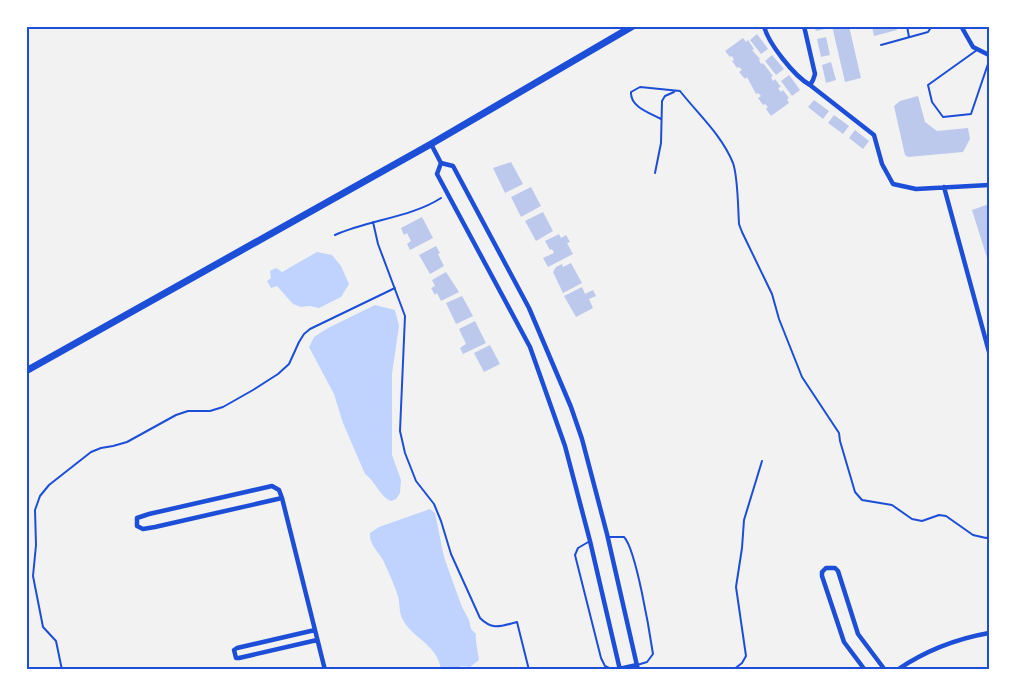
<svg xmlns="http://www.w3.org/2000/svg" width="1015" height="696" viewBox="0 0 1015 696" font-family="'Nunito Sans',sans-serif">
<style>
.water{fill:#bfd3fe}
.building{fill:#bdc9ec}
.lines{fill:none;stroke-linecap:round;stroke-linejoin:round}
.path{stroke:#1d4ed8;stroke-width:2}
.service{stroke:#1d4ed8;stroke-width:2}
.minor{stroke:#1d4ed8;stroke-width:4.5}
.primary{stroke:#1d4ed8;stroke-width:7}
.neatline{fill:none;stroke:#1d4ed8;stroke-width:2}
</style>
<rect width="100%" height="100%" fill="#f2f2f2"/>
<path class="water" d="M317 252 332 255 341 266 349 284 341 297 319 308 310 306 301 307 293 304 277 286 271 288 267 281 271 278 270 271 276 268 282 272Z
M375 305 395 310 399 326 392 374V455L401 480 400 493 396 499 391 501C380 497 376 482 365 474L343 423 334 394 309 347 314 337 328 328Z
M430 509 435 513 444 557 454 585 462 607 469 620 471 629 476 634C475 639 478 653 479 660L470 667 461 666 458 670H441C438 644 411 638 402 618 399 612 400 603 398 596 394 584 388 571 383 560 378 551 369 545 370 533L379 527Z"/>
<path class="building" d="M814 26H824L825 29 816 31Z
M832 26H849L861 78 845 82Z
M872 26H896L897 30 874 36Z
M757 34 768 49 761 54 750 40Z
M826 37 830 55 821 57 817 39Z
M743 38 746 42 748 40 754 49 752 50 760 59 759 60 761 64 763 63 773 76 771 77 773 81 775 79 781 87 778 88 781 92 783 90 789 98 787 99 789 103 771 116 766 109 768 107 765 104 763 105 758 98 761 96 758 93 756 94 747 77 745 79 739 72 742 70 739 67 737 68 732 61 734 60 732 56 730 57 725 51Z
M772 55 784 69 776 75 765 61Z
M831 62 836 80 826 83 822 65Z
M789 75 800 90 792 96 781 81Z
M918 96 925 122 937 131 968 128 970 139 963 152 908 157 905 155 894 106 900 101Z
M814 100 829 111 823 119 808 107Z
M834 115 849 126 843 134 828 123Z
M855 130 869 141 863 149 849 138Z
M511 162 523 184 505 193 493 168Z
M531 187 541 206 521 217 511 197Z
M989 204V260L988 261 972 210Z
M543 212 553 231 536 241 525 221Z
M422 217 433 238 410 250 407 244 411 241 407 233 404 235 401 228Z
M559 234 561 238 566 235 570 242 567 243 573 254 548 267 543 258 554 253 552 249 550 250 545 241Z
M436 246 440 253 438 254 444 266 430 274 419 255Z
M571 263 582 283 563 293 553 272 556 267 562 264 563 267Z
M446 272 459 292 441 301 437 293 435 295 431 288 435 286 432 280Z
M582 287 585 294 593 290 596 296 589 299 593 308 576 317 564 296Z
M462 296 473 316 456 324 446 303Z
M475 321 486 343 463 354 460 348 466 344 459 329Z
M490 345 500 364 484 372 474 353Z"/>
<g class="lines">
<path class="path" d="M661 119C650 113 630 107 631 92L640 87 680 91C698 114 721 134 733 163 738 177 738 208 739 224L742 232 772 294 779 319 802 377 839 433 840 441 855 492 862 500 892 505 912 519 922 521 939 515 946 516 973 535 986 538 989 537
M655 173 661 143 662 101 665 96 674 92
M373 222 378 244 405 316 400 431 405 453 416 481 434 504 441 521 451 554 480 618C493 631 501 626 517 622L529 670
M335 235C369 220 412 217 441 198
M62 670 56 641 43 627 33 576 36 545 35 510 40 496 49 485 91 452 101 448 113 446 127 442 176 415 188 411H210L223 407 253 390 278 374 289 364 299 342 304 334 310 329 395 288
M733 670 742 663 746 656 736 587 742 548 744 520 762 461"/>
<path class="service" d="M907 26 909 37
M881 45 928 32 932 26
M977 50 928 85 932 102 943 117 971 114 989 61
M608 537H624C636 549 650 634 653 654L647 662 637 665
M590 541 578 548 575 555 601 658 605 666 613 670"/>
<path class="minor" d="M764 26C768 43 794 76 810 85L813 80 815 74 804 26
M961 26 973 47 989 55
M810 85 874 135 882 164 893 184 916 189 989 185
M431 144 441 163 437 174 530 347 565 446 590 541 620 670
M441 163 453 166 529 308 571 407 582 439 607 534 638 670
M944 187 989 352
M272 486 279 490 282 498 155 527 143 529 137 526V518L149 514Z
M282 498 325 670
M315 630 237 648 234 650 236 658H239L317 640
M619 669 637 665
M865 670 844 642 822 576V572L826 568H835L838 571 858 634 885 670
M897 670C925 651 955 639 989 633"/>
<path class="primary" d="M26 371 431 144 633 26"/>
</g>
<rect width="1015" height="696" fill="none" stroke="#ffffff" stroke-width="55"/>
<rect x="28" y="28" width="960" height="640" class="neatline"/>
</svg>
